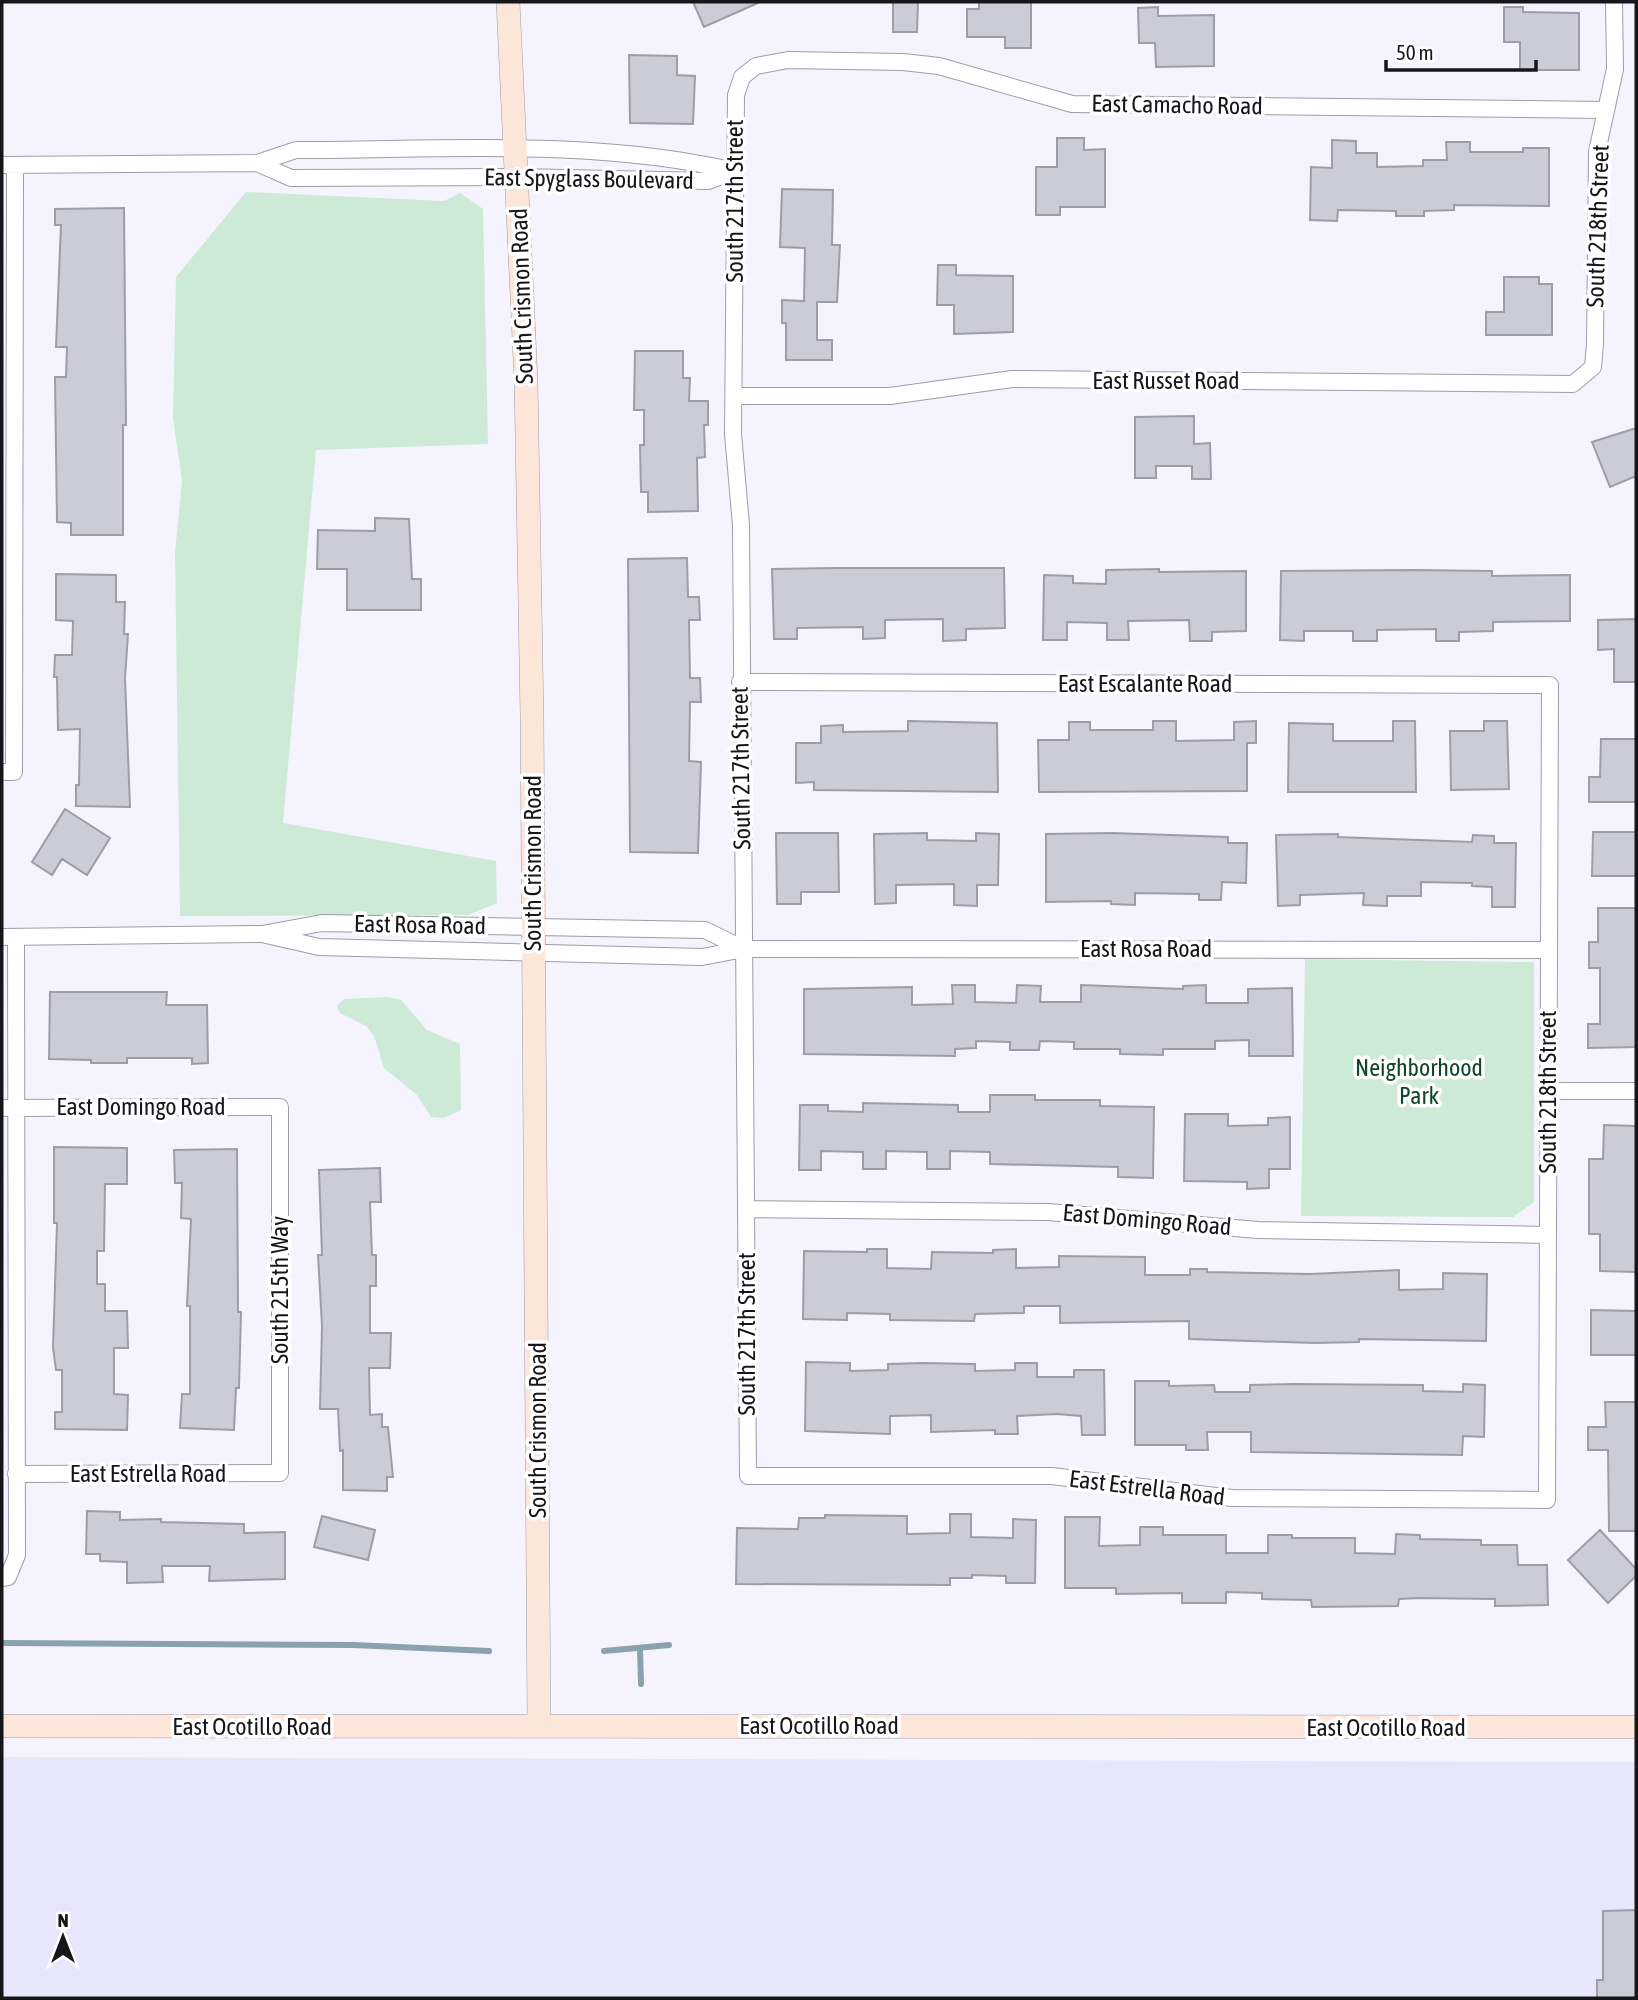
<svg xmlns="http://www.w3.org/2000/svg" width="1638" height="2000" viewBox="0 0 1638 2000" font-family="'Asap Condensed',sans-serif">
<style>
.built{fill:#e8e6fb}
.green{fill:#ccead6}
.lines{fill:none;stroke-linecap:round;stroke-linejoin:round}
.stream{stroke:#89a2ae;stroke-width:6}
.building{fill:#cccbd8;stroke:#9d9ca8;stroke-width:2}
.street-casing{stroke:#9d9ca9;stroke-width:18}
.secondary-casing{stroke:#9d9ca9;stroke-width:24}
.street{stroke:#fff;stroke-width:16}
.secondary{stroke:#fce6d9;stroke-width:23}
.labels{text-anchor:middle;stroke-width:7;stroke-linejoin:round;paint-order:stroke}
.street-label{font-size:24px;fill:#16161a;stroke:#fff}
.park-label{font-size:24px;fill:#0f452a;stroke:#fff}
</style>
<rect width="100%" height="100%" fill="#f5f4fe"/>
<path class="built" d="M2 1757 1636 1762V1998H2Z"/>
<path class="green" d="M246 192 444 201 460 193 483 209 488 444 316 450 283 823 496 861 497 903 469 915 180 916 175 552 182 481 173 418 176 277Z
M1305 959 1534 962V1202L1513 1217 1301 1216Z
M388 997 401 1000 427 1030 460 1044 461 1110 444 1118 431 1117 417 1095 384 1068 374 1036 366 1026 340 1013 337 1006 344 999Z"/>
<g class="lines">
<path class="stream" d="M2 1643 353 1645 489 1651
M640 1648 641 1684
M604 1651 669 1645"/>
</g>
<path class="building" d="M693 2H760L704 27Z
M893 2H918L917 32H893Z
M979 2H1031V48H1005V37H967V9H979Z
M1158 7V16L1214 15V66L1156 67 1155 43H1139L1138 8Z
M1504 7H1523V12L1579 13V70H1520V42H1504Z
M629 55 677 56V75L695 76 693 124 630 123Z
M1057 138H1084V150L1105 149V207H1060V215H1036V167H1057Z
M1332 140 1356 141V153H1377V167L1423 166V160H1447L1446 142H1470V152H1523V148H1549V206L1454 205V210L1424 211V216H1396V211L1338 210 1337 221 1310 220 1311 167 1332 168Z
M782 189 833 190 832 245H840L837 302H817V340H832V360H786V323H782V300L804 301 805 248 780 247Z
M124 208 126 425H123V535H71V523L57 522 55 377H66L67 347H56L61 225H55V209Z
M938 265H956V275L1013 276V332L954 334V305H937Z
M1504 277H1539V284H1552V335H1486V312H1504Z
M635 351H683V378H690L689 401H708V425H704L705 457 697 458 698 511 648 512V492H641L640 445H644V410H634Z
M1194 416V444L1210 443 1211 479H1192V466H1156V478H1135V417Z
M1636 428V476L1610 487 1592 442Z
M375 518 409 519 412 579H421V610H347V569H317L318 530 375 531Z
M687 558 688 597H699L700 620H689L690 678H700L701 702H690L689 761 701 762 698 853 630 852 628 559Z
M835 568H1004L1005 628 966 629V640L943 641V619L885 620V638L863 639V627L797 628V639H774L772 569Z
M1159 569V572L1246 571V631L1212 632V641H1190L1189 620 1128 621 1129 640H1107V623L1067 622V640H1043L1044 575 1073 576V583L1106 584V570Z
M1415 570 1492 571V576L1570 575V621L1493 622V631L1459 632V641H1436V629L1377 630V641H1353V631H1304V641L1280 640 1281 571Z
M56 574 116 575V602H125L124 634H128L125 678 130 807 76 806V785H79L80 729 58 730 57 677H54L55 655H72L73 621 56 620Z
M1636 619V682H1614V649L1598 650V620Z
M908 721 997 723 998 792 814 790V782L796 783V743H821V726L843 725V732L908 731Z
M1153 721H1176V741L1234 740V722L1256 721V743H1247V791L1039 792 1038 740H1069V722H1090V730H1153Z
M1393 721H1415L1416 792H1288L1289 723 1333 724V741H1393Z
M1484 721H1507L1509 789 1451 790 1450 731H1484Z
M1601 739H1636V802H1589V777H1600Z
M65 809 110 838 87 875 62 859 52 875 32 862Z
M1593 832H1636V876H1592Z
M776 833H838L839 892H801V904H777Z
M927 833V840L976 841V833L999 834 998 885H977V906L954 905V884L896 885V903L875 904 874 834Z
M1112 833 1228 837V843H1247L1246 883 1222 882 1221 900H1199V894L1135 893V905L1111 904V901L1046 902V834Z
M1338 834V837L1472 842 1473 835 1494 836V843H1516L1515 907H1492V887L1472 886V883L1421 882V896H1387V906L1363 905 1364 893 1300 895V905L1278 906 1276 835Z
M1598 908H1636V1047L1588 1048V1024H1600V968H1589V942H1598Z
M952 985H975V1002L1016 1003 1017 985 1041 986 1040 1002H1081V985L1183 989V986L1206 985V1003H1248V989L1292 988 1293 1056H1249V1040L1215 1041V1049H1163V1055L1120 1054V1049H1074V1042L1040 1041 1039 1050H1010V1042L976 1041V1048L955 1049V1056L804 1054V989L912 987V1005L953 1004Z
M50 992H167L166 1005H207L208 1063 192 1064V1058H127V1063H91V1060L49 1059Z
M990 1095H1035V1100H1100V1106L1154 1107 1153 1178 1118 1177V1167L990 1164V1152L950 1151V1169H927V1152L886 1151V1169H863V1152L821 1151V1170H799L800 1105H828V1111L863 1112V1103L958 1105V1112H990Z
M1185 1114H1228V1126L1268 1125V1118L1290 1117V1169H1269V1188L1247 1189V1182L1184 1181Z
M1604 1125 1636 1126V1272L1600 1271V1234H1589V1159H1603Z
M54 1147 127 1148V1184H105L104 1251H97V1284H105V1311H127L128 1348H114V1394L128 1395 127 1430 55 1429V1412H62V1370H56L53 1348 57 1223H54Z
M237 1149 238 1312H241L239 1388H236L234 1430 180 1428 182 1394H190V1306H187L191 1219 181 1218 182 1183H175L174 1150Z
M380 1168 381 1202H370L372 1255H376V1286H370V1333H391L390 1368H369L370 1415 382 1414V1427H388L393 1477H387V1491L343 1490V1450L340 1451 338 1409H320L322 1326 318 1255H322L319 1170Z
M867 1249H887V1268L931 1269 932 1252 993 1253V1250L1016 1249V1268L1059 1267V1256L1145 1257V1275H1190V1269H1207V1272L1310 1274 1399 1270V1290L1443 1289V1273L1487 1274 1486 1341 1359 1339V1342L1315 1343 1189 1339V1321L1060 1323V1306H1024V1313L975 1314 974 1321 890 1320V1314L847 1313V1320L803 1319 804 1251 867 1252Z
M1591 1310 1636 1311V1355H1591Z
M806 1362 850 1363V1371L888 1370V1364L923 1363 975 1364V1371L1015 1370V1363H1037V1377H1074V1370H1104L1105 1435H1082L1081 1416 1057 1414 1017 1416 1018 1434H995V1430L931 1432V1415L890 1416V1434L805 1431Z
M1135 1381H1169V1386L1214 1385 1215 1392H1250V1385L1294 1384 1423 1385V1391L1463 1392V1384L1485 1385 1484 1437 1463 1436 1462 1455 1251 1452V1432H1207L1208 1450H1186V1445H1135Z
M1605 1402H1636V1531H1609L1608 1450H1588V1427H1606Z
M87 1511 120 1512V1520L161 1519V1522L244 1524V1533L285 1532V1579L209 1581 210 1566H162L163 1582 127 1583V1562L100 1561V1554H86Z
M950 1514H971V1537L1013 1538V1519L1036 1520 1035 1583H1006V1576L972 1575V1578H950V1585L736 1584 737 1528 798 1529 799 1518H825V1515L907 1516V1534L950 1533Z
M322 1516 375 1530 368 1560 314 1547Z
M1065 1517H1100L1099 1546 1140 1545V1527H1163V1535H1226V1553H1268V1535H1292V1538H1355V1553L1395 1554 1396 1534 1420 1535V1539L1481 1540V1545H1517L1518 1565H1547L1548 1605 1495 1606V1599L1419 1598 1399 1599 1398 1606 1312 1607 1311 1600 1262 1599V1593L1226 1592V1603H1182V1593L1116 1594V1588H1065Z
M1600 1530 1636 1569V1576L1608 1603 1568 1560Z
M1636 1910V1998H1597V1980H1603V1911Z"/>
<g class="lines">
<defs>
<path id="street" d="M257 163 291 178 517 177 708 181 735 171
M2 165 257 163 296 150C442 150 592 138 735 171
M735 396H890L1012 379 1573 384 1593 367 1595 344 1597 152 1615 69 1614 2
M740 682 1550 685 1547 1500 1232 1498 1052 1476H748L741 525 733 434 736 95 742 77 756 66 788 60 903 62 939 66 1072 104 1605 110
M2 772H14L15 165
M262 934 319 947 702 957 744 949 1548 950
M2 937 262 934 322 923 705 930 744 949
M1548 1091H1636
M2 1108 280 1107V1473L16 1474
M747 1209 1048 1212 1258 1230 1548 1235
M2 1578 8 1577 17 1555 16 937"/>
<path id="secondary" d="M508 2 526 381 532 717 539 1725
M2 1726 1636 1727"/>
</defs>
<use href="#street" class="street-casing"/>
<use href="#secondary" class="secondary-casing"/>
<use href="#street" class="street"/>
<use href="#secondary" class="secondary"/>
</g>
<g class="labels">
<g class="street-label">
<text transform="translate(1177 105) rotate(1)" y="8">East Camacho Road</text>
<text transform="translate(589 179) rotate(1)" y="8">East Spyglass Boulevard</text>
<text transform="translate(735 201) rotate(-90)" y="8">South 217th Street</text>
<text transform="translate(1598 226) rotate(-88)" y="8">South 218th Street</text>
<text transform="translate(522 296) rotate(-92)" y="8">South Crismon Road</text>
<text x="1166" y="389">East Russet Road</text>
<text x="1145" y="692">East Escalante Road</text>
<text transform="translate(741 768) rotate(-91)" y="8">South 217th Street</text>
<text transform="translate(533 863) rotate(-90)" y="8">South Crismon Road</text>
<text transform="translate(420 925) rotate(1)" y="8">East Rosa Road</text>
<text x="1146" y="957">East Rosa Road</text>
<text transform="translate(1548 1092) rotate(-90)" y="8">South 218th Street</text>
<text x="141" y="1115">East Domingo Road</text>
<text transform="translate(1147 1220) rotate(5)" y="8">East Domingo Road</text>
<text transform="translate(280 1290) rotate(-90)" y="8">South 215th Way</text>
<text transform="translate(747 1334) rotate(-90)" y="8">South 217th Street</text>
<text transform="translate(538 1430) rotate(-90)" y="8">South Crismon Road</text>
<text x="148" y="1482">East Estrella Road</text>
<text transform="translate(1147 1488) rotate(7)" y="8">East Estrella Road</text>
<text x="819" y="1734">East Ocotillo Road</text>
<text x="252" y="1735">East Ocotillo Road</text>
<text x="1386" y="1736">East Ocotillo Road</text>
</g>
<g class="park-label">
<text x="1419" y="1076">Neighborhood<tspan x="1419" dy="28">Park</tspan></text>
</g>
</g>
<rect width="1638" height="2000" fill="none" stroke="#16161a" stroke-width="7"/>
<g transform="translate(63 1937)" stroke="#ffffff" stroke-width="5" paint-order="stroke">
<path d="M0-5L12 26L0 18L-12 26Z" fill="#16161a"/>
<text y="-10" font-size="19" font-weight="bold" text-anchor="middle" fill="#16161a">N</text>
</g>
<path d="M1386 60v10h150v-10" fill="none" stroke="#16161a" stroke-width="3.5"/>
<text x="1396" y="60" font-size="21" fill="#16161a" stroke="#ffffff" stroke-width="5" paint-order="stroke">50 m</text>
</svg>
